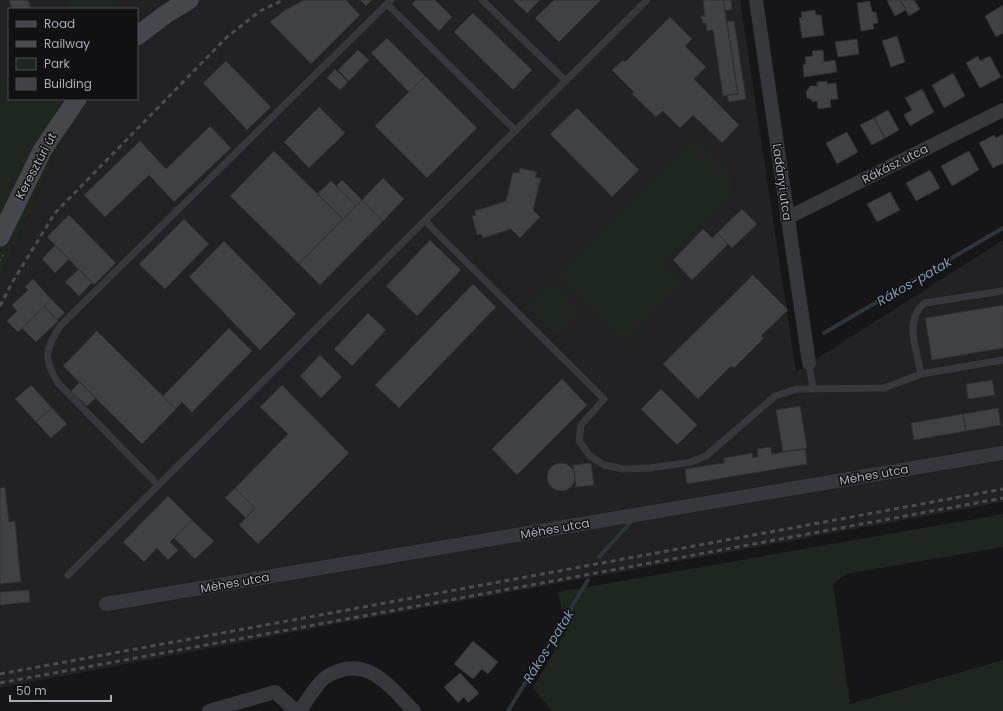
<svg xmlns="http://www.w3.org/2000/svg" width="1003" height="711" viewBox="0 0 1003 711" font-family="Poppins,sans-serif">
<style>
.built{fill:#222225}
.green{fill:#1e261f}
.lines{fill:none;stroke-linecap:round;stroke-linejoin:round}
.stream{stroke:#2c353c;stroke-width:4}
.building{fill:#404145;stroke:#303034}
.path{stroke:#3d3f44;stroke-width:2.5;stroke-dasharray:2 3;stroke-linecap:butt}
.lane{stroke:#37383d;stroke-width:7}
.street{stroke:#37383d;stroke-width:14}
.secondary{stroke:#45474d;stroke-width:19}
.rail{stroke:#4a4c52;stroke-width:3;stroke-dasharray:5 4;stroke-linecap:butt}
.labels{text-anchor:middle;stroke-width:3;stroke-linejoin:round;paint-order:stroke}
.street-label{font-size:12px;fill:#a8adb8;stroke:#111113}
.water-label{font-size:13px;font-style:italic;fill:#7f9bb3;stroke:#111113}
</style>
<rect width="100%" height="100%" fill="#161618"/>
<path class="built" d="M0 0H740L796 372 1003 240V502L353 621 0 688V278L60 145 78 119 48 99H137V9H9V83L0 79Z"/>
<path class="green" d="M66 0H125L113 9H67Z
M0 79 9 83V99H48L78 119 60 145 0 278Z
M692 139 732 179 733 192 663 262 681 281 625 342 558 276Z
M551 283 579 311 556 335 527 306Z
M1003 514V547L846 574 833 584 850 704 1003 660V711H552L533 688 566 631 558 592Z"/>
<g class="lines">
<path class="stream" d="M824 333 1003 228
M599 557 631 522
M508 711 588 580"/>
</g>
<path class="building" d="M9 0H28L31 9H12Z
M304 0H346L360 15 311 64 270 22 285 10Z
M360 0H372L366 6Z
M416 0H435L452 17 439 31 412 4Z
M513 0H540L527 13Z
M554 0H601L559 42 535 18Z
M703 0H723L738 94 723 96 713 30 707 31 706 23H703L701 16H705Z
M723 0H731L732 9 725 11Z
M888 0H900L906 10 895 16 887 1Z
M900 0H914L920 9 909 16Z
M870 1 872 12H876L878 23 873 24 874 29 861 31 857 3Z
M1003 5V33L996 37 985 16Z
M815 10 816 15H821L824 35 802 38 799 18 802 17 801 12Z
M473 13 532 70 513 90 454 32Z
M670 17 692 39 685 46 706 67 694 79 739 125 722 143 693 115 680 128 663 111 656 117 632 94 634 92 612 70 623 60 625 62Z
M734 21 746 99 729 102 727 95 738 94 727 22Z
M897 36 905 62 891 67 882 41Z
M387 38 425 76 409 92 371 53Z
M857 39 859 54 838 57 835 42Z
M358 50 369 60 349 81 338 70Z
M823 50 824 62 835 60 837 72 804 77 803 65 806 64 805 57 813 56 812 51Z
M978 56 980 61 990 56 1001 77 980 88 966 63Z
M226 61 271 107 247 130 203 83Z
M335 69 348 82 340 90 327 78Z
M953 73 965 96 944 108 932 85Z
M425 76 477 128 427 178 375 126Z
M827 81V84L836 83 838 99 830 100 831 107 818 109 817 101 812 102V100L807 98 806 92 810 86H817V82Z
M922 89 934 112 910 126 904 115 912 110 905 98Z
M319 107 345 133 309 168 284 142Z
M577 108 639 170 612 197 550 134Z
M888 110 899 130 885 138 874 118Z
M874 118 885 138 872 145 860 125Z
M210 126 231 148 174 202 149 175 105 217 84 195 140 141 166 169Z
M847 132 858 152 837 164 826 143Z
M1003 134V163L993 168 979 143 994 135 996 138Z
M274 151 343 219 299 264 230 196Z
M969 151 979 170 952 186 941 166Z
M520 168 537 172 535 177 541 178 533 210 540 217 520 238 511 229 483 238 481 234 477 235 472 216 476 215 475 211 506 201 513 172 519 173Z
M930 170 940 188 916 201 906 183Z
M383 178 404 199 383 221 362 200Z
M342 180 362 200 356 206 336 186Z
M331 181 356 206 343 219 317 194Z
M890 192 900 210 877 222 867 204Z
M362 200 383 221 320 285 299 264Z
M742 209 757 224 732 248 717 233Z
M69 215 116 263 94 285 47 237Z
M184 219 209 244 165 289 139 264Z
M703 229 712 238 717 233 728 244 692 280 673 260Z
M430 240 461 270 417 316 386 286Z
M224 241 296 314 260 350 189 277Z
M55 245 69 259 55 273 42 259Z
M79 269 92 283 79 296 65 282Z
M753 275 788 310 761 336 764 338 734 368 731 366 698 399 663 364Z
M33 279 51 299 18 332 7 321 17 311 12 305 28 290 25 287Z
M473 284 496 307 399 408 375 385Z
M51 299 65 313 57 320 44 306Z
M1003 305V348L932 360 925 318Z
M44 306 58 321 36 342 22 328Z
M368 313 386 330 352 366 334 349Z
M229 328 252 351 192 412 182 402 176 409 163 396Z
M97 331 176 409 142 444 63 366Z
M320 355 342 377 321 398 300 376Z
M562 379 587 405 517 475 492 449Z
M992 380 995 395 968 399 966 384Z
M80 382 96 398 87 406 71 391Z
M31 385 52 408 36 422 15 399Z
M282 385 349 453 258 544 239 525 255 508 235 488 288 434 260 407Z
M661 389 697 425 677 445 641 409Z
M800 406 807 448 783 452 776 410Z
M52 408 67 424 51 438 36 422Z
M998 408 1001 425 966 431 963 414Z
M963 414 966 431 914 440 911 423Z
M771 447 772 454 805 449 807 464 687 484 685 469 724 463V458L752 453 753 458 758 457 757 449Z
M547 477a14 14 0 1 1 28 0a14 14 0 1 1-28 0Z
M591 463 594 485 576 487 573 465Z
M5 487 9 522 15 521 21 582 0 584V488Z
M235 488 255 508 246 518 225 498Z
M168 496 192 520 170 542 178 550 168 560 157 548 144 562 123 542Z
M192 520 214 541 195 559 174 538Z
M29 590 30 602 0 605V592Z
M473 641 498 662 488 674 482 669 473 679 454 664Z
M460 673 479 693 468 703 464 697 458 703 444 687Z"/>
<g class="lines">
<path class="path" d="M0 261 4 253"/>
<path class="lane" d="M482 0 566 81
M387 4 516 131
M425 221 604 399 581 425 579 441 590 456 604 465 623 469 650 468 691 462 706 456 775 396 797 389 884 388 921 374
M1003 291 925 303C903 319 917 351 921 374L1003 360
M809 363 813 389
M158 485 58 383C43 358 45 351 60 326L391 0
M68 575 647 0"/>
<path class="street" d="M756 0 809 363
M787 218 1003 110
M106 604 1003 453
M209 711 275 692 296 711
M300 711C306 702 317 683 326 677 366 652 389 686 414 711"/>
<path class="secondary" d="M137 36 166 14 189 0
M0 237 43 149 77 99"/>
<path class="rail" d="M0 306 13 281 55 213 227 37 260 11 283 0
M0 674 1003 489
M0 683 1003 498"/>
</g>
<g class="labels">
<g class="street-label">
<text transform="translate(895 164) rotate(-27)" y="4">Rákász utca</text>
<text transform="translate(36 166) rotate(-62)" y="4">Keresztúri út</text>
<text transform="translate(782 182) rotate(82)" y="4">Ladányi utca</text>
<text transform="translate(874 475) rotate(-10)" y="4">Méhes utca</text>
<text transform="translate(555 529) rotate(-10)" y="4">Méhes utca</text>
<text transform="translate(235 583) rotate(-10)" y="4">Méhes utca</text>
</g>
<g class="water-label">
<text transform="translate(914 281) rotate(-30)" y="5">Rákos-patak</text>
<text transform="translate(548 646) rotate(-58)" y="5">Rákos-patak</text>
</g>
</g>
<rect x="8" y="8" width="130" height="92" fill="#111113" stroke="#4d4f55"/>
<rect x="16" y="21" width="20" height="6" fill="#45474d" stroke="#4d4f55"/>
<text x="44" y="28" font-size="12" fill="#a8adb8">Road</text>
<rect x="16" y="41" width="20" height="6" fill="#4a4c52" stroke="#4d4f55"/>
<text x="44" y="48" font-size="12" fill="#a8adb8">Railway</text>
<rect x="16" y="58" width="20" height="12" fill="#1e261f" stroke="#4d4f55"/>
<text x="44" y="68" font-size="12" fill="#a8adb8">Park</text>
<rect x="16" y="78" width="20" height="12" fill="#404145" stroke="#4d4f55"/>
<text x="44" y="88" font-size="12" fill="#a8adb8">Building</text>
<path d="M10 695v6h101v-6" fill="none" stroke="#a8adb8" stroke-width="2"/>
<text x="16" y="695" font-size="12" fill="#a8adb8" stroke="#111113" stroke-width="3" paint-order="stroke">50 m</text>
</svg>
